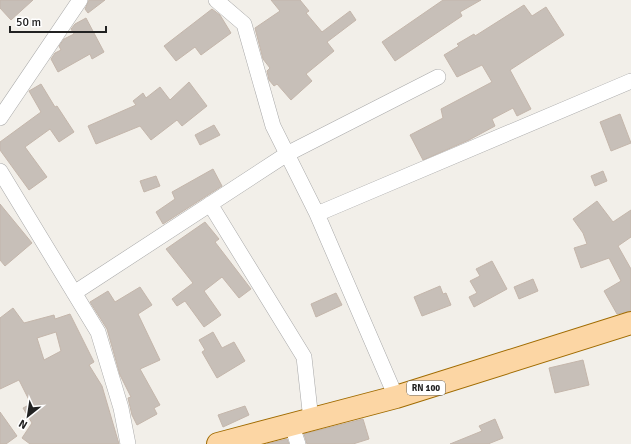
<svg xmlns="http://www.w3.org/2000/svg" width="631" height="444" viewBox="0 0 631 444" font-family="Signika,sans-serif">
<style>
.building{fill:#c7bfb8;stroke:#c4b6ab;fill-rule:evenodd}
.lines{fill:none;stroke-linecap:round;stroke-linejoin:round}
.street-casing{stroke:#a9a9a9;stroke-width:16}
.primary-casing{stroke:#a06b00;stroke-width:24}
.street{stroke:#fff;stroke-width:15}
.primary{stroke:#fcd6a4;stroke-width:22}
.labels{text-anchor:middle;stroke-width:3.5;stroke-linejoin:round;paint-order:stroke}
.shield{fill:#fff;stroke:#646464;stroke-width:1}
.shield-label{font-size:9px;font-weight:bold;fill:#222}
</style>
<rect width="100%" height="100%" fill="#f2efe9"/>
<path class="building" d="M0 0H33L11 20 0 8Z
M89 0H105L88 13 85 9Z
M271 0H300L309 11 306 13 322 32 350 11 356 20 327 42 334 51 306 74 312 81 291 100 277 84 274 86 269 80 267 71 270 68 263 59 255 28 280 11Z
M443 0H481L460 12 462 16 395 61 382 42Z
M524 5 532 16 546 7 564 35 510 70 531 109 517 116 513 108 492 119 495 126 469 140 423 160 410 135 443 118 441 109 492 82 482 65 457 77 444 55 459 46 457 44 474 34 475 36Z
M212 9 220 15 231 33 201 55 195 47 176 61 164 46Z
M86 18 104 52 92 59 90 54 58 72 51 59 55 53 61 50 59 46 64 39 74 34 71 29 75 24Z
M189 82 207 106 182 126 177 120 151 140 140 126 96 144 88 126 136 105 133 101 143 93 146 98 160 87 170 100Z
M41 84 55 107 57 106 74 132 59 142 50 129 25 147 47 177 29 190 0 150V142L41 112 29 91Z
M620 114 631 143 611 151 600 122Z
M214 125 220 135 200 145 195 135Z
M213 169 222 186 163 224 156 212 175 199 172 192Z
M603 171 607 181 595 186 591 176Z
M156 176 160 186 144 192 140 181Z
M597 201 613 222 631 210V237L618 246 631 269V311L617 314 604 291 621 281 609 258 581 268 574 248 587 244 583 233 573 219Z
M0 204 32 243 5 266 0 260Z
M205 222 219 239 215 242 251 289 239 298 222 277 204 291 221 315 204 327 185 301 177 306 172 299 193 283 166 249Z
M492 261 507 289 474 307 469 297 477 293 470 281 480 276 476 269Z
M533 279 538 291 519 299 514 287Z
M440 286 443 294 446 293 451 305 422 316 414 297Z
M140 287 152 305 138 314 160 360 140 369 160 405 154 408 157 414 137 425 132 415 128 398 131 397 120 375 107 329 90 302 108 291 115 302Z
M336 293 342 305 316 317 311 304Z
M13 308 24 323 54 315 55 319 70 314 94 362 89 365 102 386 119 444H30L22 438 32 423 23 408 31 404 19 380 0 389V318ZM56 332 61 351 44 360 37 338Z
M213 332 222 348 234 342 245 361 217 378 202 352 205 350 199 340Z
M583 360 589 385 555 393 549 368Z
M245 406 249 415 223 427 218 415Z
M0 412 17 436 6 444H0Z
M363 419 369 439 353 444H307L304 434Z
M495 419 503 438 488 444H450L482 431 479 426Z
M287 439 289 444H267Z"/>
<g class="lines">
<defs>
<path id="street" d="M216 0 244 24 273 126 317 214 396 397
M0 118 80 0
M0 171 98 332 121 408 128 444
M210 204 304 357 311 420
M317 214 631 81
M74 293 287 154 438 77
M292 426 298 444"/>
<path id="primary" d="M218 444 396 397 631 323"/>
</defs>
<use href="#street" class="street-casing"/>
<use href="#primary" class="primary-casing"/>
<use href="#street" class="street"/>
<use href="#primary" class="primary"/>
</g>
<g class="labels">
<rect class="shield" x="407" y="381" width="38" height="14" rx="3"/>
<g class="shield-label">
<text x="426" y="391">RN 100</text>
</g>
</g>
<g transform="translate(28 416) rotate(210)" stroke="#ffffff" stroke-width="3" paint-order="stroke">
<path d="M0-3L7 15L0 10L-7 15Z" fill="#222222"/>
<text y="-6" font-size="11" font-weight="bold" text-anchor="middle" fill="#222222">N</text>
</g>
<path d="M10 26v6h96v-6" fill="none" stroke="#222222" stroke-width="2"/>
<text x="16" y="26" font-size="12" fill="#222222" stroke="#ffffff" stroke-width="3" paint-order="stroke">50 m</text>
</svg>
